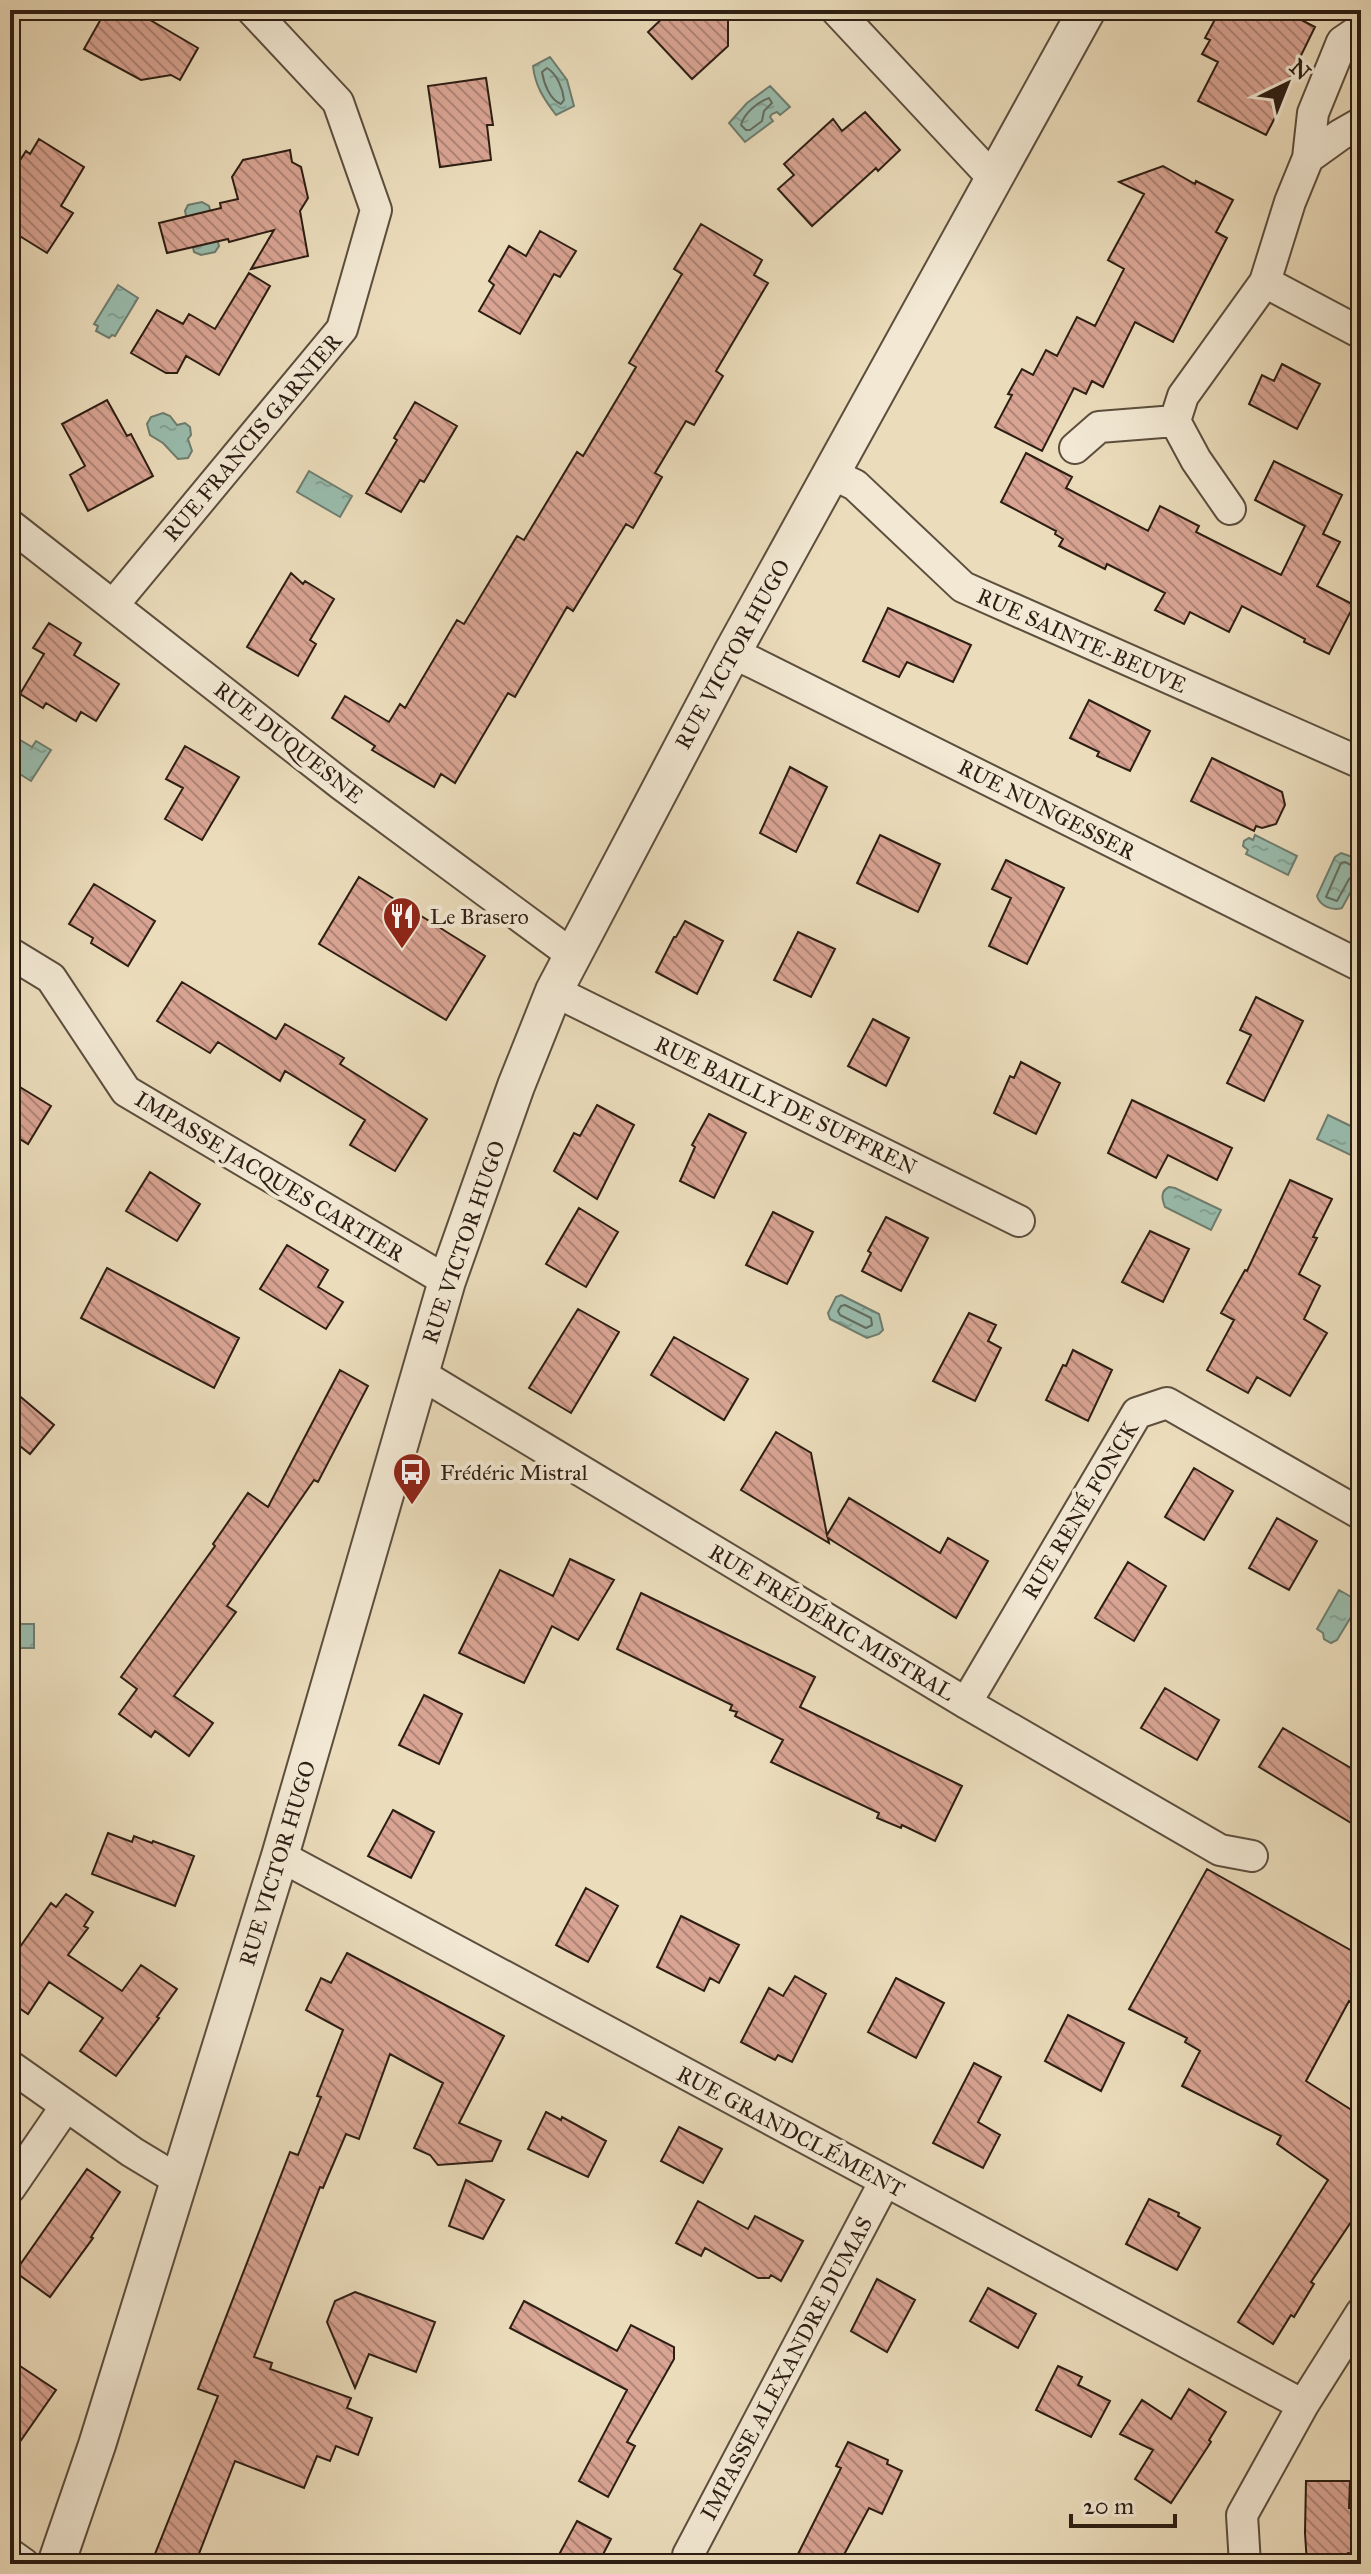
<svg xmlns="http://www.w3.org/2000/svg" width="1371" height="2574" viewBox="0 0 1371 2574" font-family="'IM FELL Great Primer',serif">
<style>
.water{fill:url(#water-ripples);stroke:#6e7d6f;stroke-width:2}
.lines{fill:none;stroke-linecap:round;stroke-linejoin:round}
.shore{stroke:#636d60;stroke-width:2}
.building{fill:url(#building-back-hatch);stroke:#2d1e13;stroke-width:2}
.minor-casing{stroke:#5c4e3d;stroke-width:34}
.tertiary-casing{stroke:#5c4e3d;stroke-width:40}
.minor{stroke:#f2e8d3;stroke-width:30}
.tertiary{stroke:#f2e8d3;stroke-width:36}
.labels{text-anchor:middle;stroke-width:8;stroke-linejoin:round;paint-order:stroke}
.street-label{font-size:22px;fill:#2d1e13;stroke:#f2e8d3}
.poi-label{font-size:22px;fill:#2d1e13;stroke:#f2e8d3;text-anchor:start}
</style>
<defs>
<pattern id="water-ripples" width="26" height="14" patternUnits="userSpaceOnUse" patternTransform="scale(2)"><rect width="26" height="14" fill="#99bcad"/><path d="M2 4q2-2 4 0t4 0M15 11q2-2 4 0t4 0" fill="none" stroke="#84a194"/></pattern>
<pattern id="building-back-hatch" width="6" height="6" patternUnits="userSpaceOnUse" patternTransform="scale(2)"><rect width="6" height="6" fill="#d9a493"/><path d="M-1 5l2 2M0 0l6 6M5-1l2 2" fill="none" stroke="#b08577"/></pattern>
</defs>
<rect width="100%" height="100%" fill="#ebdcbb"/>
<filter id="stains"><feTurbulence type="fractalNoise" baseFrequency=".0025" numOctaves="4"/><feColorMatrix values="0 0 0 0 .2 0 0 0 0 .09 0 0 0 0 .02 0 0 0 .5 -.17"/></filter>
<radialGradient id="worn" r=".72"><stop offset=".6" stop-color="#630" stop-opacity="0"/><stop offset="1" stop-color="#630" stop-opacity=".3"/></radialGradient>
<path class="water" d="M550 57 567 80 574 106 556 115C544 99 535 86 533 66Z
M770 86 790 107 780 115 777 112 772 114 770 117 773 121 745 142 729 123 747 103Z
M202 202 209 206 219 246 215 252 201 255 194 252 185 211 188 205Z
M118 285 138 298 115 336 112 335 109 338 96 331 98 326 94 324Z
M163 413 170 416 177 425 185 423 190 427 191 435 188 439 192 451 188 458 178 459 163 443 150 435 147 424 151 417Z
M309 471 352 496 340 517 297 492Z
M10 734 32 747 36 741 51 750 31 781 10 768Z
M1255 835 1297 856 1288 875 1246 854 1248 850 1243 846 1244 841 1249 838 1253 840Z
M1341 853 1361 860V884L1356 882 1342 908C1332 911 1320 906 1317 896L1335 857Z
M1328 1115 1361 1131V1154L1359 1159 1317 1139Z
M1169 1187 1175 1188 1221 1210 1211 1230 1165 1207C1162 1199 1160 1191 1169 1187Z
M841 1295 879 1314 883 1330 879 1334 867 1338 830 1319 828 1313 836 1297Z
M1339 1590 1360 1602 1337 1640 1331 1643 1324 1639 1323 1633 1317 1629Z
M10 1624H34V1648H10Z"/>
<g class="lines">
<path class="shore" d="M547 68C557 74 563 89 564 100L561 104C550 100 544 84 542 72Z
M769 98 772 103 764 111 762 121 750 130H746L741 125C744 113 758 102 769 98Z
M1361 867 1358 869 1345 862 1341 863 1326 897 1337 901 1349 879 1358 872 1361 875
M841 1306 845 1305 871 1318 872 1325 866 1328 840 1315 838 1311Z"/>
</g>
<path class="building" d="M106 10H133L198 48 180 80 171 75 141 80 84 49Z
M671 10H728V46L692 79 648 32Z
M1220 10H1282L1315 27 1282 94 1286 96 1266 135 1198 101 1218 62 1202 54 1210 40 1205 38Z
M486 78 493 125H487L491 160 440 167 428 86Z
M865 112 900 150 878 171 876 168 812 226 778 189 794 175 784 164 833 119 842 131Z
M39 139 84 167 61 206 73 213 47 253 10 230V176L26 151 30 154Z
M290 150 292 162 301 167 308 198 300 211 308 256 251 269 274 230 229 242 228 239 167 253 159 223 221 208 220 203 238 199 232 177 243 160Z
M1163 166 1195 184 1196 181 1233 200 1216 232 1227 238 1173 342 1135 322 1103 387 1092 381 1086 394 1074 388 1042 451 995 427 1012 395 1008 394 1022 369 1033 375 1046 350 1057 356 1077 317 1095 326 1124 269 1108 260 1144 194 1119 182Z
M701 224 762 260 754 275 768 283 716 371 723 376 694 425 686 421 655 473 662 477 633 528 626 524 573 611 567 607 515 697 508 693 455 783 441 774 434 787 372 750 375 746 332 718 345 696 389 722 400 704 405 708 457 620 464 624 517 536 524 540 577 452 583 456 636 367 629 363 682 274 674 269Z
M540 231 576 251 560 277 554 274 520 334 479 311 494 285 489 281 509 246 526 256Z
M249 273 270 286 219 375 186 356 177 373H166L131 353 157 310 183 324 189 314 215 329Z
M1282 364 1320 384 1297 429 1249 404 1262 375 1274 381Z
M107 400 127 436 131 434 153 476 88 511 70 475 85 466 62 424Z
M415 402 457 426 424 482 420 480 401 512 366 493 397 440 394 438Z
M1026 453 1072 477 1066 488 1148 531 1160 506 1199 526 1196 532 1281 575 1305 526 1255 500 1274 461 1342 495 1323 534 1340 542 1317 586 1354 605 1329 654 1304 642 1305 639 1242 606 1229 632 1190 612 1184 624 1155 610 1165 593 1107 564 1105 569 1059 546 1063 539 1055 534 1056 531 1001 502Z
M291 573 303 584 305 581 334 599 310 640 316 644 298 676 247 647Z
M888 608 971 645 953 682 907 662 899 677 863 661Z
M49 623 81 643 74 655 119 684 96 721 81 712 76 721 46 703 43 708 20 694 44 654 33 648Z
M1089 700 1150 731 1130 771 1097 756 1099 752 1070 738Z
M185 746 239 777 202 840 165 819 183 788 166 779Z
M1212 758 1282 792 1285 805 1276 824 1262 828 1256 826 1254 831 1191 801Z
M790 767 827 787 796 852 760 833Z
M880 835 940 864 918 912 857 883Z
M1006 860 1064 888 1027 964 989 946 1011 898 992 889Z
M359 877 485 956 446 1020 319 944Z
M94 884 155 921 128 966 91 943 93 938 69 924Z
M685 921 723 941 697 994 656 972 674 937H676Z
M798 932 835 949 811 997 774 980Z
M182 982 276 1039 285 1024 344 1058 340 1064 427 1119 395 1171 350 1145 365 1120 285 1071 280 1081 218 1042 210 1053 157 1021Z
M1256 997 1303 1021 1264 1101 1227 1083 1251 1035 1240 1030Z
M873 1019 909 1038 886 1086 848 1066Z
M1021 1062 1060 1083 1036 1134 994 1113 1010 1076 1014 1078Z
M10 1081 51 1106 28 1144 10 1133Z
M1132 1100 1232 1148 1217 1180 1168 1155 1156 1178 1108 1153Z
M597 1105 634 1125 597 1199 554 1171 574 1133 580 1136Z
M709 1114 746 1133 714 1198 680 1181 695 1147 692 1145Z
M150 1172 200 1204 177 1241 126 1211Z
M1290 1180 1332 1199 1313 1237 1317 1238 1299 1274 1320 1286 1304 1319 1327 1333 1290 1396 1257 1377 1248 1393 1207 1370 1234 1320 1221 1313 1245 1270 1247 1271Z
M579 1208 618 1232 586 1287 546 1264Z
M773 1212 813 1232 787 1284 746 1265Z
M886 1217 928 1238 901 1291 862 1271 871 1253 868 1251Z
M1150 1231 1189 1249 1163 1302 1122 1282Z
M287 1245 328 1270 318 1287 343 1302 326 1329 260 1289Z
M107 1268 239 1338 214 1388 81 1318Z
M578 1309 619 1332 571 1413 529 1388Z
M969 1313 996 1325 988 1341 1001 1348 975 1401 933 1381Z
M674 1337 748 1379 724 1420 651 1375Z
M1073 1350 1112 1370 1088 1421 1046 1400 1063 1365 1066 1366Z
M340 1370 368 1386 318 1482 314 1480 227 1606 236 1612 174 1696 213 1723 189 1756 155 1731 151 1737 119 1714 137 1689 121 1677 215 1546 213 1544 248 1493 268 1507Z
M10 1388 54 1425 30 1454 10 1438Z
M776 1432 811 1453 827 1535 849 1498 940 1553 948 1538 988 1561 956 1618 828 1538 829 1543 741 1490Z
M1194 1468 1233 1491 1204 1540 1165 1517Z
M1277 1518 1317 1541 1289 1590 1249 1568Z
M570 1559 614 1580 578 1640 552 1626 524 1683 459 1653 500 1570 553 1596Z
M1128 1562 1166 1586 1134 1641 1095 1618Z
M641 1593 815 1677 800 1707 962 1786 935 1841 902 1825 901 1828 877 1818 879 1813 771 1762 783 1740 735 1716 737 1712 730 1710 732 1705 617 1649Z
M1165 1688 1219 1720 1197 1760 1141 1728Z
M424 1695 462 1714 439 1764 399 1745Z
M1283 1728 1361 1774V1829L1259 1767Z
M393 1810 434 1832 411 1878 368 1856Z
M108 1833 132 1842 134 1836 152 1843 153 1841 194 1856 175 1906 92 1874Z
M1207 1869 1361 1956V2009L1349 2001 1306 2081 1361 2116V2207L1311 2282 1314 2284 1294 2317 1291 2315 1273 2344 1238 2322 1328 2180 1277 2144 1281 2136 1182 2086 1200 2051 1185 2042 1187 2038 1129 2009Z
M586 1888 618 1906 588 1962 556 1945Z
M66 1894 93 1912 84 1926 88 1928 68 1955 122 1991 141 1965 177 1989 157 2017 159 2018 116 2076 80 2051 103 2018 49 1982 28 2014 10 2002V1961L51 1903 56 1907Z
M681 1916 739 1945 719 1983 710 1978 704 1991 657 1967Z
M347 1953 504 2036 459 2123 501 2141 492 2161 438 2165 430 2155 414 2148 443 2083 390 2054 359 2139 346 2134 323 2188 320 2187 254 2357 272 2363 270 2369 351 2398 347 2408 372 2418 358 2455 336 2446 330 2461 317 2456 304 2488 235 2461 195 2564H151L218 2396 198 2389 290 2152 298 2155 321 2097 317 2096 343 2030 306 2010 321 1978 331 1983Z
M795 1976 826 1994 792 2062 778 2055 775 2060 741 2042 769 1988 783 1996Z
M896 1978 944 2003 916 2058 868 2032Z
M1068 2015 1124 2043 1101 2091 1045 2061Z
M974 2063 1001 2077 978 2122 1000 2135 983 2168 933 2143Z
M546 2112 561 2120 562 2117 606 2141 588 2177 528 2149Z
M679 2127 722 2149 703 2183 661 2161Z
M87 2169 120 2192 91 2237 93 2238 50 2297 15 2272Z
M466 2180 504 2200 483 2239 449 2226Z
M1149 2199 1179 2213 1178 2216 1200 2228 1177 2270 1126 2244Z
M698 2201 748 2229 755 2216 803 2241 781 2281 771 2275 769 2278H758L705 2248 701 2256 676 2243Z
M877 2279 915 2300 887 2352 851 2331Z
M988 2288 1036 2314 1018 2348 970 2321Z
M355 2292 435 2322 416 2372 369 2354 355 2388 327 2322 335 2301Z
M524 2301 617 2351 631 2325 674 2347V2359L627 2442 635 2446 608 2497 579 2481 627 2390 510 2328Z
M20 2366 56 2390 10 2456V2381Z
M1058 2366 1082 2377 1078 2385 1110 2401 1091 2437 1036 2410Z
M1189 2389 1226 2412 1209 2440 1211 2442 1171 2503 1135 2479 1153 2450 1120 2434 1142 2400 1171 2419Z
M848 2442 888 2460 887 2464 902 2471 882 2514 869 2508 839 2564H793L841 2468 836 2466Z
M1306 2481H1350L1349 2508H1361V2554L1348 2553V2564H1307L1305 2533Z
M577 2521 611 2539 598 2564H554Z"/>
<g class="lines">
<defs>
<path id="minor" d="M836 10 993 178
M1308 158 1340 135 1361 123
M1265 282 1290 202 1308 158 1313 113 1342 42 1361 29
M1075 448 1099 427 1175 421
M832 474 855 485 963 587 1361 763
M1230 509 1196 460 1175 421 1183 396 1265 282 1361 333
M10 525 342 785 571 954
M114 604 342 329 376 210 338 102 252 10
M732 653 754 663 1361 966
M10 953 51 978 126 1091 447 1281
M554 991 1019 1221
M419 1373 966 1703 1220 1850 1252 1856
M966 1703 1137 1413 1167 1403 1361 1514
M280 1856 1303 2405
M10 2066 132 2152 180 2181
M10 2188 66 2106
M10 2554 24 2564
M688 2555 885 2181
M1245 2564 1242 2515 1303 2405 1361 2313"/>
<path id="tertiary" d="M56 2564 97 2445 280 1856 447 1281 516 1086 554 991 732 653 1087 10"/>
</defs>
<use href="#minor" class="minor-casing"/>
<use href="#tertiary" class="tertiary-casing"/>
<use href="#minor" class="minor"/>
<use href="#tertiary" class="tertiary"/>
</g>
<defs>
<symbol id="restaurant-pin" viewBox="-11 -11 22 30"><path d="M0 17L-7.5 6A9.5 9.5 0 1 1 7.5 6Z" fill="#8f2418" stroke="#f2e8d3"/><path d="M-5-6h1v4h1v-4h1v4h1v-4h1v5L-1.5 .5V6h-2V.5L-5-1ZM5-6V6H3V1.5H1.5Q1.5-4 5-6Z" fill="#fff"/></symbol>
<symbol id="bus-pin" viewBox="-11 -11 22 30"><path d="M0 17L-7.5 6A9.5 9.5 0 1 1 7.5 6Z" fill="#8f2418" stroke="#f2e8d3"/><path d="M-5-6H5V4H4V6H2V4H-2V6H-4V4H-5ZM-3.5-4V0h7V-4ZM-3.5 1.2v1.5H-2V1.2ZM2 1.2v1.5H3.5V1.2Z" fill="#fff"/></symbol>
</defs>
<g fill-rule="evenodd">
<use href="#restaurant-pin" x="380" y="894" width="44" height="60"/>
<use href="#bus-pin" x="390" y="1450" width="44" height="60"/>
</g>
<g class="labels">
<g class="street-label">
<text transform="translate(252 437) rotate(-50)" y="8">RUE FRANCIS GARNIER</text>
<text transform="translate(1082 640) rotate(24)" y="8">RUE SAINTE-BEUVE</text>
<text transform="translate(732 654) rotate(-61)" y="8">RUE VICTOR HUGO</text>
<text transform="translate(289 742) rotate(38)" y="8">RUE DUQUESNE</text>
<text transform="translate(1047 809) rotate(27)" y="8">RUE NUNGESSER</text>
<text transform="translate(786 1105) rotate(26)" y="8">RUE BAILLY DE SUFFREN</text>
<text transform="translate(270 1176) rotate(31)" y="8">IMPASSE JACQUES CARTIER</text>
<text transform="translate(463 1242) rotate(-71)" y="8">RUE VICTOR HUGO</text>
<text transform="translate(1080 1510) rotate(-59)" y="8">RUE RENÉ FONCK</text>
<text transform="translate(832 1622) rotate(31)" y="8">RUE FRÉDÉRIC MISTRAL</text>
<text transform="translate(277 1863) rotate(-73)" y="8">RUE VICTOR HUGO</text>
<text transform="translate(791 2131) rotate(28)" y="8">RUE GRANDCLÉMENT</text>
<text transform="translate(786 2368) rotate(-62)" y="8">IMPASSE ALEXANDRE DUMAS</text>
</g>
<g class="poi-label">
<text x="430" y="924">Le Brasero</text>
<text x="440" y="1480">Frédéric Mistral</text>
</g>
</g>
<rect width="1371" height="2574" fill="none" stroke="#ebdcbb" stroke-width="40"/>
<rect x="12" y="12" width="1347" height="2550" fill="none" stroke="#2d1e13" stroke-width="4"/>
<rect x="20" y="20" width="1331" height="2534" fill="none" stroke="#2d1e13" stroke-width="2"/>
<g transform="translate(1287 84) rotate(43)" stroke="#f2e8d3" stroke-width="6" paint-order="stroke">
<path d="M0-6L14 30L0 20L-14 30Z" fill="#2d1e13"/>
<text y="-12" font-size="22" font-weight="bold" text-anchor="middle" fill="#2d1e13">N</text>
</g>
<path d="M1071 2514v12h104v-12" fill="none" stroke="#2d1e13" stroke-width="4"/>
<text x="1083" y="2514" font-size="24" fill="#2d1e13" stroke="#f2e8d3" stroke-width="6" paint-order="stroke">20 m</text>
<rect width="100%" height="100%" filter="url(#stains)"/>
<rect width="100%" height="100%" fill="url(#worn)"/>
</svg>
